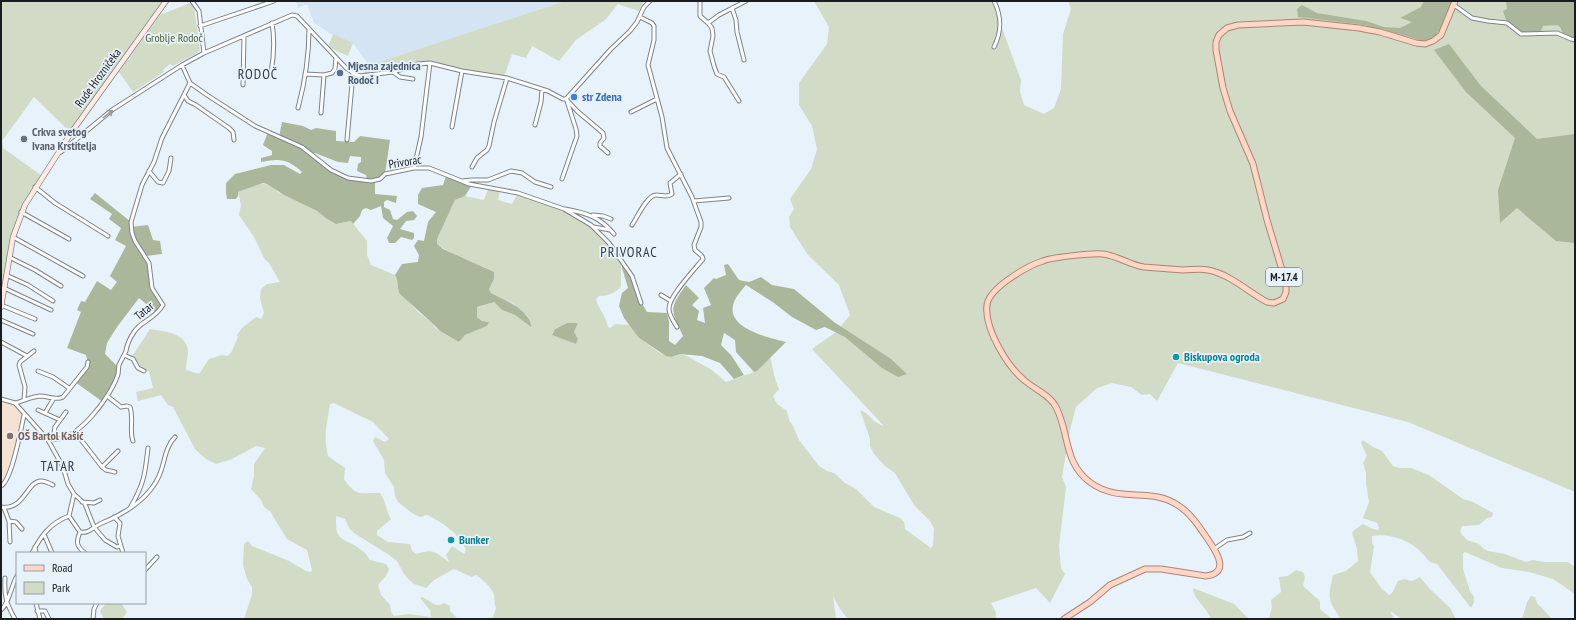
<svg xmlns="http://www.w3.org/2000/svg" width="1576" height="620" viewBox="0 0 1576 620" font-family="'PT Sans Narrow',sans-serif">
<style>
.built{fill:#d4e4f2}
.education{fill:#f6e2d3}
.green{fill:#d2dbc6;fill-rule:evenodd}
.forest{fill:#abb79b}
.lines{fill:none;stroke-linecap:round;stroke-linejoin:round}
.street-casing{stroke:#7b848b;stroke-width:5}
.secondary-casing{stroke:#7b848b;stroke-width:6}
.primary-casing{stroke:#af8474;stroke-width:7}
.street{stroke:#fff;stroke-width:3}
.secondary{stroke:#ffebe3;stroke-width:4.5}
.primary{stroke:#ffd7c7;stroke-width:5}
.oneway{stroke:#98999b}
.service-dot{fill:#5c6f8a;stroke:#e8f2fb;stroke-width:1.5}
.shop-dot{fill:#3f7fe0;stroke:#e8f2fb;stroke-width:1.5}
.worship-dot{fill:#6b7280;stroke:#e8f2fb;stroke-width:1.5}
.culture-dot{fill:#0f9aa8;stroke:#e8f2fb;stroke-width:1.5}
.education-dot{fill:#8d6e63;stroke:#e8f2fb;stroke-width:1.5}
.labels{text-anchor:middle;stroke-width:3.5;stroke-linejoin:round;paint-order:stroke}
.shield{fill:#e8f2fb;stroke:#585d62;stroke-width:1}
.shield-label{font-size:11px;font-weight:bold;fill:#1a1d20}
.park-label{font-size:12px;fill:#4d5e31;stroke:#e8f2fb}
.service-label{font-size:12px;font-weight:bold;fill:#4e5e75;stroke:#e8f2fb;text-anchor:start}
.street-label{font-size:12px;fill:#1a1d20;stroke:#e8f2fb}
.shop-label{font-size:12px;font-weight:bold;fill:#366cbe;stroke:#e8f2fb;text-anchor:start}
.worship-label{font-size:12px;font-weight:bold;fill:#5b616d;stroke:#e8f2fb;text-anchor:start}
.culture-label{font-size:12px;font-weight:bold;fill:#0d838f;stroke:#e8f2fb;text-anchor:start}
.education-label{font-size:12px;font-weight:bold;fill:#785e54;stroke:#e8f2fb;text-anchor:start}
.quarter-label{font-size:14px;letter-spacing:1px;fill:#323940;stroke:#e8f2fb}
</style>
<rect width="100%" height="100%" fill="#e8f2fb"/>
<path class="built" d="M296 1H565L379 62 368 64 353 43 331 34 314 23 307 4 298 8Z"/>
<path class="education" d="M1 399 15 403 24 415 15 456 5 483 1 481Z"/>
<path class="green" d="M1 1H166L71 133 34 97 2 141 3 148 42 176 21 212 1 303Z
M565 1H644L639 11 618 4 606 19 576 40 559 61 532 46 526 58 512 54 504 77 461 70 433 62 421 63 393 71 366 75 356 64 379 62Z
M814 1H992L1021 80 1020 92 1024 105 1044 114 1054 108 1061 89 1063 34 1071 9 1068 1H1575V492L1408 422 1178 363 1157 401 1150 394 1142 395 1131 387 1112 383 1097 388 1076 407 1070 430 1062 477 1066 487 1059 546 1061 568 1065 574 1050 603 1036 588 991 603 996 613V619H848L840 609 833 596 836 619H489L493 617 496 608C494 603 495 599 494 595 492 587 483 580 476 575L472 577 454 569 434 580 426 588 414 584 409 580 404 574 397 561 389 555 354 533 349 528 345 519 336 516C336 521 336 528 337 532 340 543 361 543 370 560L386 564 389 569 386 576 378 585 381 595 390 605 391 612 394 616 409 614 431 617 430 610 420 598 423 597C431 602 436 608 444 603L450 606V611L458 619H244L252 594V587L247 579 243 565 244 544 248 541 252 546 289 561 306 571 311 572 312 570 307 550 287 539 275 520 271 512 264 507 261 500 251 489 254 476V464L265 448 256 446 232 459 216 464 206 459 195 449 173 407 168 405 161 395 138 401 136 392 153 388 149 371C139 372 137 363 129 358L135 352 150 329C165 332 186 332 188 351 188 357 186 363 186 370L199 374 209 359 222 355 227 356 231 353 238 337 237 335 242 328 256 317 261 319 264 313 260 298 261 289 267 284 280 282 269 263 264 258 254 237 239 215 241 205 238 192C254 188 264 176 278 192L317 211 327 219 336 224 351 221 367 241V255L371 265 395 275 399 283 398 290 418 312 432 323 435 328 459 342 465 335 487 326 489 322 482 321 477 317V307L494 302 502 310 515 315 531 327 528 316 512 303 491 293 489 289 494 279 486 268 457 256 436 244 437 239 455 200 465 196 484 200 488 189 500 190 498 200 512 204 518 193 558 206 597 231 621 260V287C615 293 608 296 599 296L596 299C597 307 606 315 608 327L610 328 615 324 631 325 639 338 660 353 671 357 680 354 687 356 712 370 726 382 757 371 770 357C773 368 774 378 779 389L773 396 777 404 787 411 789 420 793 426 799 440 819 466 827 471 834 473 845 483 856 489 874 507 900 518 904 522 905 529 931 548 933 545 934 528 930 521 914 505 895 473 885 466 874 454 870 446V439L860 410C869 412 872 423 884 426L812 349 836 332 850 315 839 285 808 255 790 227 789 217 794 209 790 199 811 169 817 149 812 126 799 105V83L827 44 829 27ZM567 323H578L574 332 578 339 576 344 552 334 555 329ZM334 403 373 422 389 439 385 442 375 437 373 441 384 460 385 473 394 487 395 496 398 502 412 513 420 517 427 515C443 523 459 533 466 550L464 554 452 546 446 555 449 562C435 552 434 548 416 554L412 551 410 544 388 542 377 535V531L391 519C386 511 386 501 380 493 358 492 358 498 344 479L345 468 328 456C323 434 327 425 330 404Z
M190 3 194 6 200 50 197 53 173 66 170 64 163 70 164 72 133 92 119 72 160 15Z
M333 34 353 43 348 56 328 47Z
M1363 440 1373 447 1382 451 1393 466 1399 468H1411L1429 475 1463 499 1471 501 1493 513 1492 517 1487 518 1479 525 1462 526 1460 532 1467 540 1479 544 1483 548 1488 551 1505 554 1526 562 1533 560 1545 562H1568L1575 567V594L1553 579 1529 572 1502 568 1465 552 1463 553V569L1470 591 1474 597V602L1471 608 1437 564 1430 562C1427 559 1425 556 1422 553 1410 540 1389 533 1372 536V543L1374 546 1370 572 1382 589 1389 595 1392 593 1398 581 1404 579 1412 581 1420 577 1430 589 1450 608 1456 619H1402L1390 611 1394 619H1341C1327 600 1328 597 1333 575L1346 571 1358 561 1357 549 1352 533 1353 531 1363 524 1373 529 1378 530 1379 528 1377 523 1363 518 1369 502 1366 484V473L1363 463 1367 456 1361 443Z
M1296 570 1303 572 1305 577 1303 586 1320 601V609L1332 619H1269L1272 607 1271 600 1281 592 1279 577 1288 576Z
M1193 588 1234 604 1249 619H1211C1207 607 1193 599 1193 588Z
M1531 596 1535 597 1537 603 1552 619H1522L1527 602Z
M106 603H121L127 612 122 619H104L100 611Z"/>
<path class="forest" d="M1424 1H1452L1445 21 1435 37 1424 41 1365 25 1298 17 1297 9 1302 5 1317 13 1366 21 1384 27 1400 28 1412 22 1400 18 1421 7Z
M1506 1H1575V40L1564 36 1560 27 1557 25 1543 26 1540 34H1521L1507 23 1503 11 1507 9Z
M1449 44 1481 86 1537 139 1575 134V243L1556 241 1517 208 1500 223 1498 190 1515 138 1466 92 1434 50Z
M282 122 303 126 311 130 316 128 336 131V141L354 142 360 136 390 140 385 174 380 179 367 180 366 175 357 171 358 164 361 162V157L350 156 348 163 338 162 315 153 311 154C326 168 353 187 375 180V194L397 196 396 203 387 200 384 202V207L390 210 393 219 397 220 407 212 413 211 417 216 414 220 406 221 400 229 414 233V238L412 240 401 237 395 243H389L387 238 393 226 383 218 381 206 371 210 366 208 362 210 360 216 353 224 351 221 336 224 327 219 317 211 284 195 267 184 263 183 238 192V196L236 199H227L226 192V183L235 174 271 165H284L300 174 302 172C288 159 280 158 261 162V158L272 155V151L263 145 268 132 279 137Z
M446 176 472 185 465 196 455 200 437 239V244L443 249 494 272V279L489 289 491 293C503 299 532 311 531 327L515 315 502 310 494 302 477 307V317L482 321 489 322 487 326 465 335 459 342 440 331 432 323 400 294C396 287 400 284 395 275L402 264 418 262 419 255 414 246 418 240 424 241 428 222 436 212 418 204V195L422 188 443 185Z
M95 193 131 222V227L148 225 153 240 160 241 162 254 146 256 149 263 152 288 163 305 157 313 139 298 117 327 107 343 105 354 119 368 118 376 103 402 75 382C83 372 90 368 86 355L67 348 81 312 77 310 81 301 85 302 97 281 111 290 117 282 110 276 126 246 115 240 121 228 109 219 112 214 90 199Z
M621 260C632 276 636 295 647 312L667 313 669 321V341L675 345 683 336C671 309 668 310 686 285L699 298 692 305 699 311 697 320 705 323 703 308 711 305 704 288 714 278 716 279 726 275 724 265 728 264 739 280 749 282 761 277 772 285 794 289 834 322 891 359 907 374 898 377 882 368 845 337 825 327 816 330 792 317 774 303 746 285C741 291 734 298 733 306 728 329 771 338 786 342L757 371 754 372 736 352 735 340 724 333 721 345 731 355 744 375 734 379 720 363 702 356 680 354 671 357 666 356 639 338 624 318 619 306 622 293 628 288 622 268Z
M567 323H578L574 332 578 339 576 344 552 335 555 329Z"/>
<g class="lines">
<defs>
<path id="street" d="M192 1 199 11 204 53
M700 1V16L708 23 719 15 746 1
M994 1C1002 17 1002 31 994 47
M1454 5 1472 18 1488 21 1507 23 1521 34 1557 33 1571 39 1575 40
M732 8 736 20 737 32 744 60
M640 17 652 23 654 26V40L648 65 662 117 667 148 692 197 701 222V227L694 245 695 250 702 256 703 259C695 269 668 297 669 309 669 315 674 322 677 327
M708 23 712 28 713 36 710 51 714 66 717 74 724 77 739 101
M200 26 274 1
M182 65 190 83 207 95 255 126 302 147 331 170 348 178 371 181 380 179 385 174 414 168H429L469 184 518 193 564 209 591 225 609 243 632 276 641 303
M393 72 400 77 413 79
M271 73C274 56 275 41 272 23
M305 74 324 75 332 73 335 69 336 58
M243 85 244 36
M184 95 188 101 196 105 229 128 233 132 234 140
M566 99 611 49 630 31 637 22 644 7 650 1
M298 108C305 82 309 56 309 29
M631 112 657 99
M321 113 324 75
M535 125 541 102 542 89
M452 127 462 71
M347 140 353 73
M61 152 112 110 182 65 204 53 292 15 297 16 346 68 355 74 360 76 393 72 418 64 430 63 462 71 507 78 548 91 563 99H566L577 111 603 133 604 138 600 143V146L608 153
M472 167 477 158 487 150 489 146 494 122 507 78
M414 168 421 137 430 63
M149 171 158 182 163 183 169 171 171 158
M562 179 577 136 576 129 567 101
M463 181 471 180H488L511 171 522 173 535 182 551 187
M35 187 55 203 108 236
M694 201 729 198
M565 209C587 213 600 217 614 234
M21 212 69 239
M593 215 603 216 611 219
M632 225C637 218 647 195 656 195 662 195 667 198 672 194L670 183 681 174
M594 227 610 230
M13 237 83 276
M9 257 35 270 61 286
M6 275 28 285 53 301
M4 288 51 310
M661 295 671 301
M1 305 35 319
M1 320 33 334
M1 342 27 356
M124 355 133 359 138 368 144 371
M38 371 53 377 69 388
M107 396 121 407 127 406 130 407C134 419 129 431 133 441
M1 399 15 403 48 440 63 467 68 484 74 494 85 504 94 527 105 540 117 547 121 546
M24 399 25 387 19 365 20 362 34 351
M15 403C24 401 30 397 40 396 48 396 56 401 63 397L87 367 88 362
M38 410 60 420
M45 413 54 398
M75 432 102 467 106 470 115 472
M44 435C47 436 50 438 53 439 77 442 110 397 117 377 119 374 118 369 119 365 121 360 124 356 126 351 127 344 130 338 134 332 142 320 154 320 163 305L152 288 149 263 135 241 132 233 131 222 142 185 154 162 162 138 190 83
M53 439 55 427 66 412
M102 467 118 451
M1 486C12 480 21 429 24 415
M74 494 69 516 80 532C89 534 94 526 102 523 126 513 152 497 161 471 165 459 166 446 175 437
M82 502 94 503 100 500
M1 507C24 511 27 481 41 481 45 481 49 483 53 485
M4 508 9 521 10 542
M130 508C144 484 145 475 148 448
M114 517 120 523 118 536 123 553
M9 521 16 522 22 529
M80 532C76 542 76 546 85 553
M44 534 52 553
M35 547 36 553
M1214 549 1227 540 1243 537 1250 533
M32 553C41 536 50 523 69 516
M145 570 157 557
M5 578C4 596 6 603 15 619
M36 603 40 619
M1 610C9 604 11 586 17 576
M37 611H45L49 619
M93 619 94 609 97 603"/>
<path id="secondary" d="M1 307 13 237 25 205 71 133 166 1"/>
<path id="primary" d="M1064 619 1090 602 1110 585 1145 569H1161L1206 576C1228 573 1219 556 1211 544 1202 531 1192 514 1179 506 1151 486 1121 504 1091 483 1063 463 1070 434 1056 407 1050 395 1034 389 1024 380 1007 366 984 328 987 305 989 288 1027 266 1043 261 1053 257 1093 253 1103 254 1118 256 1130 265 1144 267 1157 268 1170 269 1183 270 1191 270 1200 268 1208 270 1230 274 1248 292 1267 302L1274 303 1283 299 1286 292V283L1267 220 1253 164 1230 111 1223 88 1216 50V42L1219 35 1227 28 1238 25 1303 22 1359 28 1380 32 1416 43 1425 44 1433 41 1441 35 1455 1"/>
</defs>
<use href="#street" class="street-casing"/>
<use href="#secondary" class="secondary-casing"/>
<use href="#primary" class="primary-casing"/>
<use href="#street" class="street"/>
<use href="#secondary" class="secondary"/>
<use href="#primary" class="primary"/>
</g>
<defs><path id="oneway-shaft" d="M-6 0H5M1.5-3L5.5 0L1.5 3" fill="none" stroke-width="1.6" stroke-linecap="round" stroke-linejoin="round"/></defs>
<use class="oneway" href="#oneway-shaft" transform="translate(108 114) rotate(-38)"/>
<circle class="service-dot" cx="340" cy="73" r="4"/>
<circle class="shop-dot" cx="574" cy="97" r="4"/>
<circle class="worship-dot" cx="24" cy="139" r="4"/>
<g class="culture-dot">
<circle cx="1176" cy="357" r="4"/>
<circle cx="451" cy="540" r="4"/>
</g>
<circle class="education-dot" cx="10" cy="436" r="4"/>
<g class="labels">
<rect class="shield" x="1266" y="268" width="36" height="18" rx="3"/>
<g class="shield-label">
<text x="1284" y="281">M-17.4</text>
</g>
<g class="park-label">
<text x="174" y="42">Groblje Rodoč</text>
</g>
<g class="service-label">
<text x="348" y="70">Mjesna zajednica<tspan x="348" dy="14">Rodoč I</tspan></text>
</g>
<g class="street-label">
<text transform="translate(98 78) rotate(-54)" y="4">Rude Hrozničeka</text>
<text transform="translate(405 162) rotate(-9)" y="4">Privorac</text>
<text transform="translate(144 311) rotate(-40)" y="4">Tatar</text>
</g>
<g class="shop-label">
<text x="582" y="101">str Zdena</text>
</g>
<g class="worship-label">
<text x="32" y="136">Crkva svetog<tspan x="32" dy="14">Ivana Krstitelja</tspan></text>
</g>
<g class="culture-label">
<text x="1184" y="361">Biskupova ogroda</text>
<text x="459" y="544">Bunker</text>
</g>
<g class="education-label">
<text x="18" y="440">OŠ Bartol Kašić</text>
</g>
<g class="quarter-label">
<text x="258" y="79">RODOČ</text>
<text x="629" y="257">PRIVORAC</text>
<text x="58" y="471">TATAR</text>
</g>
</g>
<rect width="1576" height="620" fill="none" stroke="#1a1d20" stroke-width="4"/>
<rect x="16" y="552" width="130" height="52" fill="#e8f2fb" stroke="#969da3"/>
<rect x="24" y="565" width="20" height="6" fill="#ffd7c7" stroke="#969da3"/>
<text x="52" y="572" font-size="12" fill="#1a1d20">Road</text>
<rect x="24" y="582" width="20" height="12" fill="#d2dbc6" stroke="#969da3"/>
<text x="52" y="592" font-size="12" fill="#1a1d20">Park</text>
</svg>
